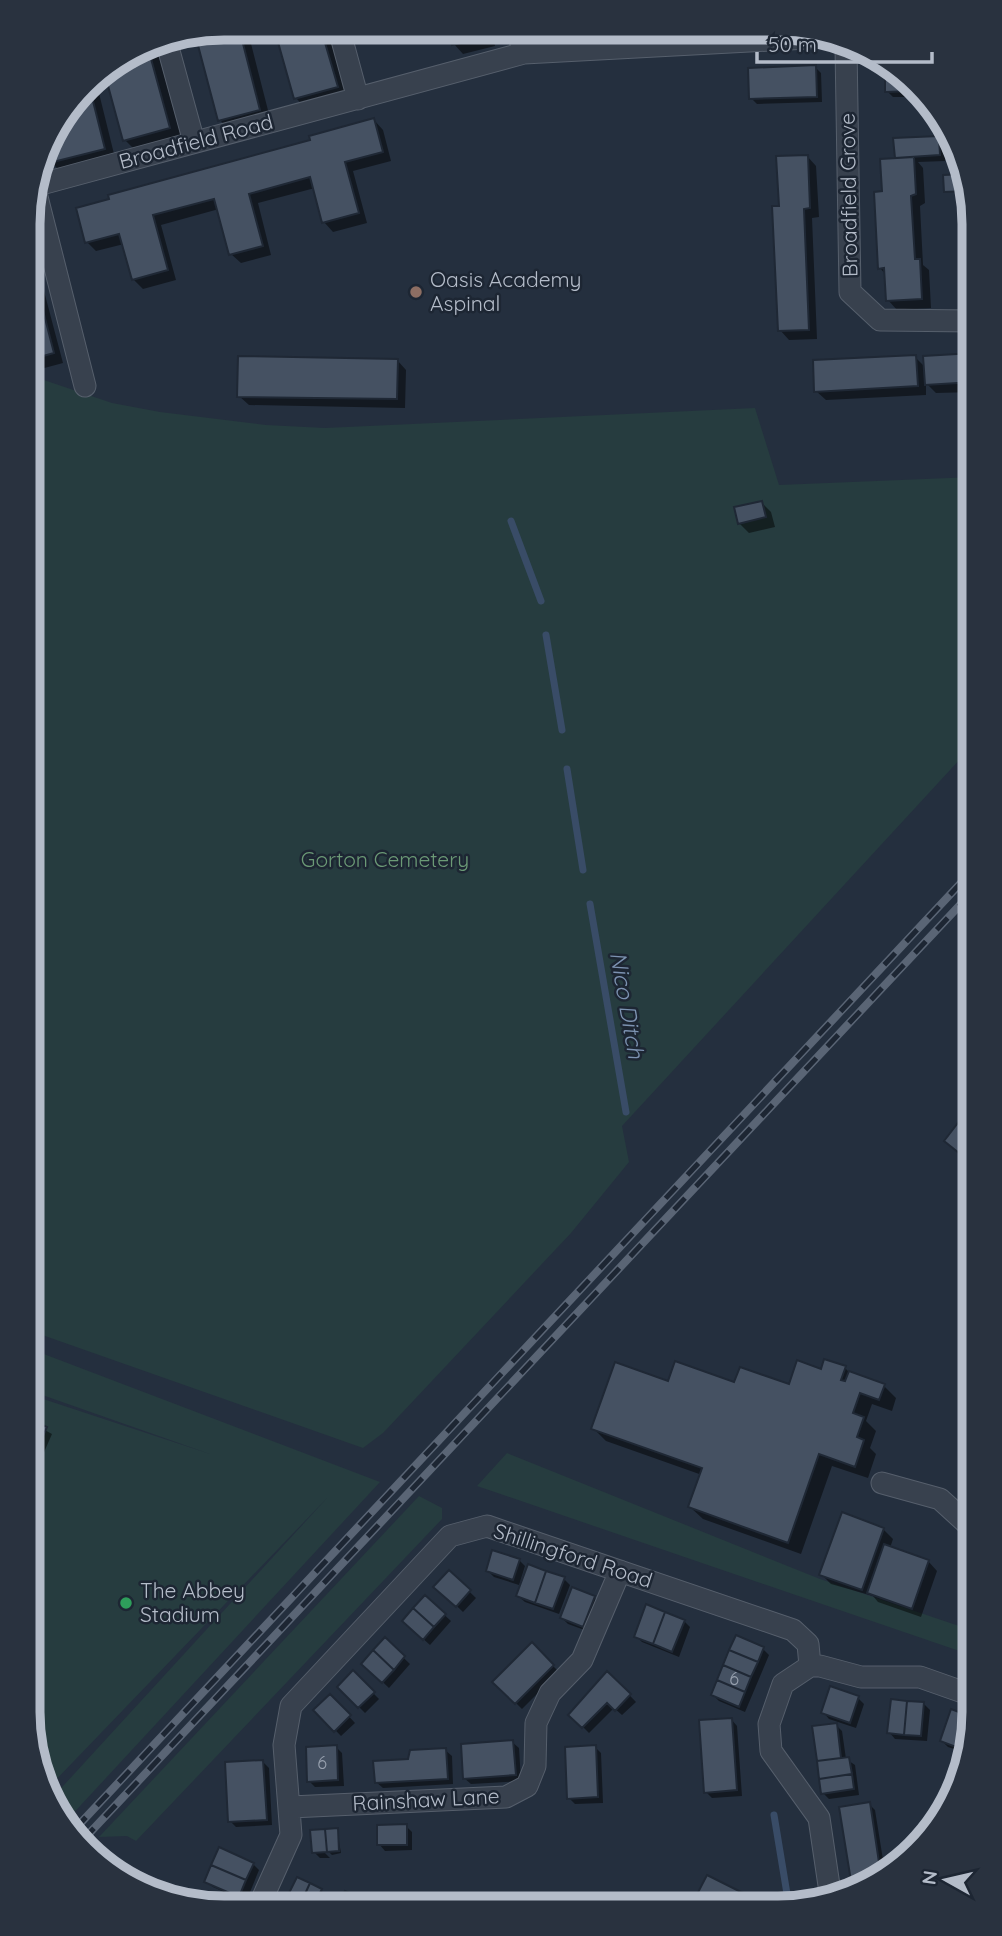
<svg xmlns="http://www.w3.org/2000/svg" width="1002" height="1936" viewBox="0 0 1002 1936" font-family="Quicksand,sans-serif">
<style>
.green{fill:#263c3f}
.shadow{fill:#0007}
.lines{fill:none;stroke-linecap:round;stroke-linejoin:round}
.stream{stroke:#394c67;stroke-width:7}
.building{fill:#455162;stroke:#1f2835;stroke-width:2}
.minor-casing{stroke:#565f6c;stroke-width:23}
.minor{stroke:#38414e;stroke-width:21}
.rail-casing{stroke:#5a6575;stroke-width:8}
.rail{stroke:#1d2633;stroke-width:5;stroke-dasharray:16;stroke-linecap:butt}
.education-dot{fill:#8d6e63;stroke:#1d2633;stroke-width:2.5}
.leisure-dot{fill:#2e9e5b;stroke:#1d2633;stroke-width:2.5}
.labels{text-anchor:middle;stroke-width:5;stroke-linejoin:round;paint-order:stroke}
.number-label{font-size:18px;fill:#98a1af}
.street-label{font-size:21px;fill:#b4bcc9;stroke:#1d2633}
.poi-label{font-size:21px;fill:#b4bcc9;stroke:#1d2633;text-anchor:start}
.park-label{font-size:21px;fill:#6b9a76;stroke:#1d2633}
.water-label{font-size:23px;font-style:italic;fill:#7c92b1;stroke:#1d2633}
.rim{fill:none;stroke:#b4bcc9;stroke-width:9}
</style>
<rect width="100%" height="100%" fill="#242f3e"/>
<path class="green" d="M29 375 112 403 160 412 266 425 325 428 755 408 779 485 974 477V744L622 1126 629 1162 571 1233 383 1433 363 1448 28 1330Z
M28 1348 380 1482 68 1819 53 1797 328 1497 49 1787 53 1791 51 1793 38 1774 28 1711V1394L210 1454 28 1390Z
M507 1453 820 1579 965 1628 974 1619V1656L477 1486Z
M419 1496 442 1508V1519L136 1841 127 1836 99 1837Z"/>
<path class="shadow" d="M225 28H247L271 122 232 133 220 120 197 33Z
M276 28 329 29 349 99 308 111 296 98Z
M450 29 492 30 495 46 463 54 454 44Z
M534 30 730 31V32L544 43Z
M155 42 182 140 138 153 125 140 106 70Z
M815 67 821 73 822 102 757 104 751 98Z
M887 67 907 77 920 97H893L887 91Z
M95 77 116 162 64 175 51 162 48 137Z
M374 120 383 130 391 161 353 171 367 223 333 232 324 222 315 188 258 203 271 255 241 263 231 254 219 209 161 225 176 280 143 289 133 279 124 244 96 251 87 242 312 142Z
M938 137 945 144V161L918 162 923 168 925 203 920 206 923 265 929 270 931 308 897 310 888 300 886 275 880 268 883 193 899 159 896 157Z
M807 156 816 166 819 217 812 218 817 339 789 340 780 330Z
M966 176 969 193 945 191Z
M30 238 63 363 37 370 29 363Z
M974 355V392L936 393 926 383V395L826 400 816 391 915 357 925 367Z
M397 360 406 370 405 408 249 405 239 396Z
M762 503 771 512 775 527 749 533 739 523Z
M845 1368 851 1374 884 1386 896 1398 892 1411 872 1404 866 1421 876 1431 870 1448 876 1454 868 1478 832 1466 801 1554 703 1519 690 1507 702 1475 606 1441 593 1428 669 1383 790 1386 822 1371Z
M28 1421 52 1434 38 1466 28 1462Z
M883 1529 893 1539 890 1548 928 1561 937 1571 921 1617 878 1602 873 1596 831 1584 821 1574Z
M519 1560 525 1566 519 1585 494 1577 488 1571Z
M449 1572 476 1598 463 1612 436 1586Z
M564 1579 570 1585 559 1614 525 1602 518 1596Z
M425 1597 451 1621 430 1645 410 1627Z
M594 1597 600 1603 590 1632 568 1624 562 1618Z
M684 1621 690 1627 679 1657 642 1642 636 1636Z
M385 1640 410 1664 389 1688 364 1664Z
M532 1645 559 1672 522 1709 495 1682Z
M763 1649 769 1655 745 1712 719 1701 713 1695Z
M353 1673 379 1699 365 1713 339 1687Z
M608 1673 636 1702 622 1715 614 1708 589 1733 570 1714Z
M330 1696 355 1723 341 1736 316 1710Z
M858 1698 864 1704 856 1728 829 1719 823 1712Z
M924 1704 930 1710 927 1741 895 1739 889 1732Z
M731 1719 737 1726 742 1796 712 1798 706 1792Z
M836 1725 842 1731 846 1759 855 1765 859 1795 829 1799 823 1793 814 1728Z
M974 1725 963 1752 948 1747 942 1741Z
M512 1742 519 1748 521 1781 471 1784 464 1778Z
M336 1747 342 1753 344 1786 315 1787 309 1781Z
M595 1747 601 1753 603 1803 575 1804 569 1798Z
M445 1750 452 1756 453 1784 383 1788 376 1782 410 1760Z
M263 1762 269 1768 272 1825 236 1827 230 1821Z
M869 1804 875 1810 884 1866 870 1877 855 1879V1882L863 1881 857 1885 853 1880Z
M406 1826 412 1832V1850L385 1851 379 1844Z
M337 1830 341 1853 332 1855 322 1845 319 1847 330 1858H320L314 1852 312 1832Z
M253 1864 259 1870 246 1902 213 1887 206 1881Z
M321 1890 323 1893 316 1907H299L288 1898Z
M749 1899 756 1905 754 1908 694 1905Z"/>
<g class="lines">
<path class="stream" d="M511 521 541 601
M546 635 562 730
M567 769 583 870
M590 904 626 1112
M774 1815 789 1906"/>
</g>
<path class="building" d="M225 28H239L260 110 218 121 195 34Z
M274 28 321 29 338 87 294 99Z
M448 29 485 30 487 37 452 45Z
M532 30H599L533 35Z
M147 44 170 128 123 141 104 71Z
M816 65 817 97 749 99 748 68Z
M885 66 907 77 917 91 885 92Z
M89 85 105 149 49 163 45 147 48 137Z
M374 118 383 152 345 162 359 213 322 223 310 177 249 194 263 246 229 255 214 199 153 215 168 270 132 280 119 234 85 243 76 208 109 199 108 195 310 140 309 136Z
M939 136 940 155 895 158 893 138Z
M808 155 810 208 804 209 809 330 778 331 772 206H779L776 156Z
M914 157 916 194 911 196 915 259H920L922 299 886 301 884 268 878 269 874 192 882 191 880 159Z
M966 174 969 191 944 192 943 175Z
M30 260 54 353 29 360Z
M974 353V382L925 385 923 356Z
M916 355 918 386 814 392 813 360Z
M238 356 398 359 397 399 237 397Z
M762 501 766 517 738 524 734 507Z
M974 1102V1165L944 1141Z
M974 1196V1216L964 1209Z
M824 1359 846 1366 841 1380 845 1381 849 1371 885 1384 879 1400 860 1393 853 1413 864 1417 857 1437 864 1440 855 1467 819 1454 788 1543 688 1507 702 1468 591 1429 615 1362 668 1381 675 1361 734 1382 740 1367 789 1384 797 1360 821 1369Z
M28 1419 47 1427 32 1461 28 1460Z
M842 1512 884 1528 862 1590 819 1575Z
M884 1544 929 1560 912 1609 867 1593Z
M492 1550 520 1559 513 1580 486 1571Z
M528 1564 546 1571 535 1603 516 1596Z
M449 1570 471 1590 456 1607 433 1587Z
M546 1571 565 1577 553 1609 535 1603Z
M572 1587 595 1596 583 1627 560 1618Z
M425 1595 446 1614 434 1627 413 1608Z
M646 1604 665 1612 653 1644 634 1637Z
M413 1608 434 1627 423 1640 402 1621Z
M665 1612 685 1620 672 1652 653 1644Z
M736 1635 764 1647 758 1662 729 1650Z
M385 1637 405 1656 394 1670 373 1650Z
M532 1642 554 1665 515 1704 492 1682Z
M373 1650 394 1670 382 1683 361 1664Z
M729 1650 758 1662 751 1677 723 1665Z
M723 1665 751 1677 745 1692 717 1680Z
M353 1670 375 1692 358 1708 337 1687Z
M607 1671 631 1694 615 1711 607 1703 582 1728 568 1715Z
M717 1680 745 1692 739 1707 711 1695Z
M830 1686 859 1696 850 1723 821 1713Z
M330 1694 351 1715 334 1732 313 1710Z
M891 1699 907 1701 904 1735 887 1733Z
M907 1701 924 1702 921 1736 904 1735Z
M951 1709 967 1715 956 1747 940 1741Z
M967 1715 974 1717V1725L964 1750 956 1747Z
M732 1718 737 1790 704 1793 699 1720Z
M837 1723 841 1758 817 1761 812 1726Z
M513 1740 516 1775 463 1779 461 1744Z
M337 1745 338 1780 307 1782 306 1747Z
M596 1745 598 1797 567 1799 565 1747Z
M446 1748 448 1779 375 1783 373 1761 408 1759 410 1750Z
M849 1757 852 1774 819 1779 817 1761Z
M263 1760 267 1820 228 1822 225 1762Z
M852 1774 854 1789 821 1794 819 1779Z
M870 1802 880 1869 867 1879 851 1881 839 1807Z
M407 1824V1845H377V1825Z
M338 1828 339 1851 327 1852 325 1829Z
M325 1829 327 1852 312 1853 310 1830Z
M219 1847 254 1863 246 1880 211 1865Z
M211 1865 246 1880 239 1897 204 1882Z
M707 1875 751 1897 745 1908 691 1906Z
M297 1877 310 1883 300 1905 286 1899Z
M310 1883 322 1889 313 1907H302L300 1905Z
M345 1891 372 1903 370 1907H338Z
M652 1894 679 1907V1908H645Z"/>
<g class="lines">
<defs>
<path id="minor" d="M339 29 358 99
M517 30 524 53
M166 40 194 142
M846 47 850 292 880 320 974 321
M34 185 85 386
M34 186 524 53 826 37
M882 1483 940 1499 974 1530
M291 1807 506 1797 527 1786 535 1766 536 1723 550 1693 582 1660 620 1571
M831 1899 819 1818 771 1751 769 1724 783 1684 810 1666H820L861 1677H920L974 1696
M259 1906 291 1835 284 1745 291 1706 450 1536 487 1526 793 1630 808 1644 810 1666"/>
</defs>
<use href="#minor" class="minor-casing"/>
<use href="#minor" class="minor"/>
<defs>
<path id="rail" d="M75 1829 974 869
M83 1840 974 890"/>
</defs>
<use href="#rail" class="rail-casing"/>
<use href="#rail" class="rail"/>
</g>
<circle class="education-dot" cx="416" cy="292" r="7"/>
<circle class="leisure-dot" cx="126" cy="1603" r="7"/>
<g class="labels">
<g class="number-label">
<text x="734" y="1685">6</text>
<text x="322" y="1769">6</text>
</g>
<g class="street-label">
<text transform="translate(196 142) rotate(-15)" y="7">Broadfield Road</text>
<text transform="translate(849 195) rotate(-91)" y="7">Broadfield Grove</text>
<text transform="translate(573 1556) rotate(18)" y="7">Shillingford Road</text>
<text transform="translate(426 1800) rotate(-3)" y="7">Rainshaw Lane</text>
</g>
<g class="poi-label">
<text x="430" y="287">Oasis Academy<tspan x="430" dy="24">Aspinal</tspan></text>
<text x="140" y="1598">The Abbey<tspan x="140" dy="24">Stadium</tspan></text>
</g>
<g class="park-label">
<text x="385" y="867">Gorton Cemetery</text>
</g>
<g class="water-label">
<text transform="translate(627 1005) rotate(80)" y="8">Nico Ditch</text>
</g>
</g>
<path d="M0 0H1002V1936H0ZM224 40H778A184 184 0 0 1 962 224V1712A184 184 0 0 1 778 1896H224A184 184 0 0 1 40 1712V224A184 184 0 0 1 224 40Z" fill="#29323f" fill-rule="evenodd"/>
<path class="rim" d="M224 40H778A184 184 0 0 1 962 224V1712A184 184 0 0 1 778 1896H224A184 184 0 0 1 40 1712V224A184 184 0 0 1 224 40Z"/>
<g transform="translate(946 1880) rotate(278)" stroke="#1d2633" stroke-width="5" paint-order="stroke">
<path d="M0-5L12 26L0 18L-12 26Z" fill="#b4bcc9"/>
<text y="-10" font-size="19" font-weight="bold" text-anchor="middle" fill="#b4bcc9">N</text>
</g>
<path d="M757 52v10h175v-10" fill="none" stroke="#b4bcc9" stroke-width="3.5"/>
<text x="768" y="52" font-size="21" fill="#b4bcc9" stroke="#1d2633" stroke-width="5" paint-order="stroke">50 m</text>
</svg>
